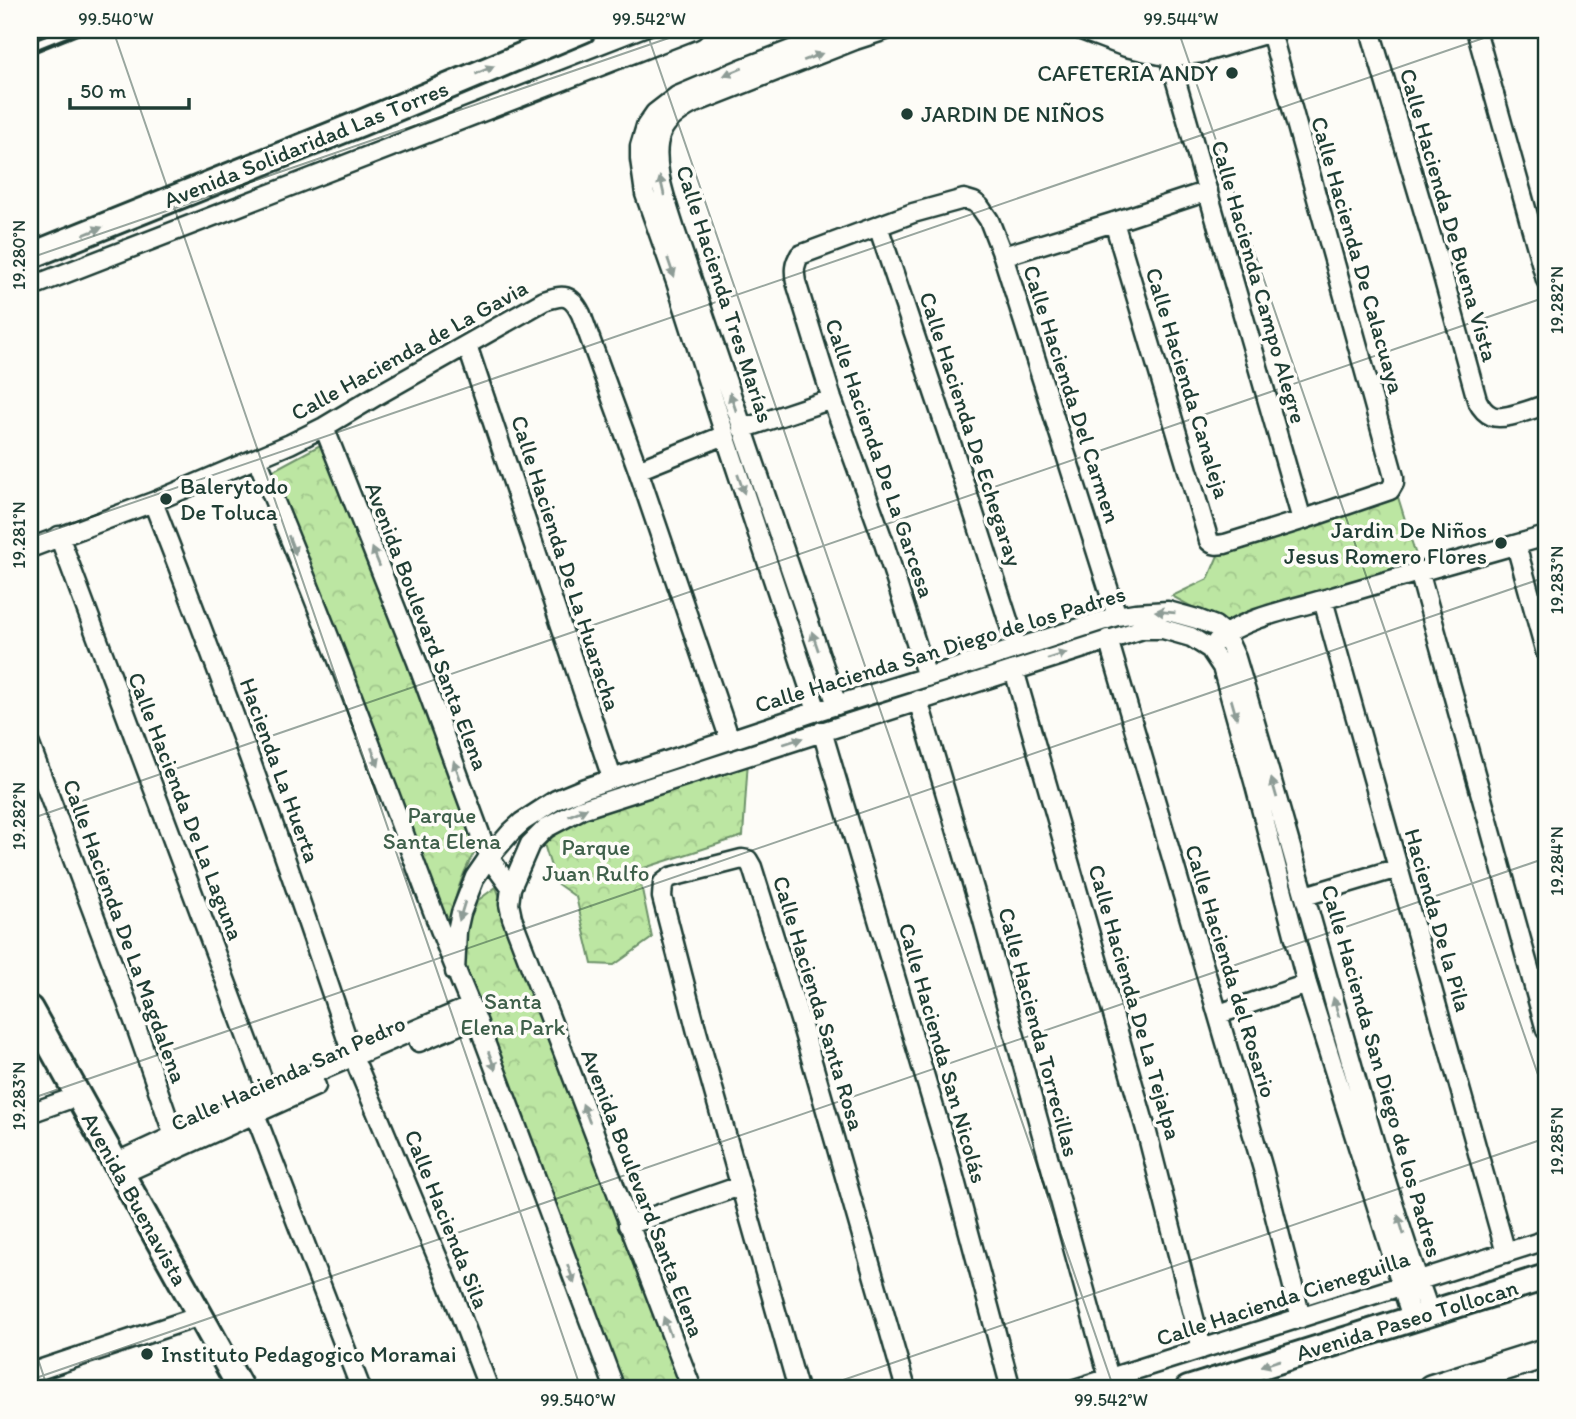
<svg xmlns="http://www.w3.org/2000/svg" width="1576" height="1419" viewBox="0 0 1576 1419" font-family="Itim,sans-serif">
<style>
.park{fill:url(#park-crowns);stroke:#6e926b;stroke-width:2}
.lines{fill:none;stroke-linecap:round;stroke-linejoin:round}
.minor-casing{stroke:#1f3d34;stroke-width:23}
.secondary-casing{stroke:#1f3d34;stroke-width:30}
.trunk-casing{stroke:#1f3d34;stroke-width:33}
.minor{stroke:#fdfcf7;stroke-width:18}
.secondary{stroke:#fdfcf7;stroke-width:24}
.trunk{stroke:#fdfcf7;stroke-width:28}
.rail{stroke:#1f3d34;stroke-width:4.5}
.oneway{fill:#8e9c96}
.ticks{fill:none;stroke:#1f3d34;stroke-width:2;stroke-opacity:0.45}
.poi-dot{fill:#1f3d34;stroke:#fdfcf7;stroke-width:2.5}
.labels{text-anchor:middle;stroke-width:7;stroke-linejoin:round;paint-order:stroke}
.poi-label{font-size:23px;fill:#1f3d34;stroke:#fdfcf7;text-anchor:start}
.street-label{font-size:23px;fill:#1f3d34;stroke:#fdfcf7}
.park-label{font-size:23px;fill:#3e5f4a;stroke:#fdfcf7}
.neatline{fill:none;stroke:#1f3d34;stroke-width:2.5}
.ticks-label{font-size:18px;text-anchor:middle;fill:#1f3d34}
</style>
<defs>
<pattern id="park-crowns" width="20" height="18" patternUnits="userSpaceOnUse" patternTransform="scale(1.75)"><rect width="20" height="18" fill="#bce6a2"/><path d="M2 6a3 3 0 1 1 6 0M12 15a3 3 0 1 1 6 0" fill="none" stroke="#a1c68c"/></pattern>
</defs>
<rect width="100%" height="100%" fill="#fdfcf7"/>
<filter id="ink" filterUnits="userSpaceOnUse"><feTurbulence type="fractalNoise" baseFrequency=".0143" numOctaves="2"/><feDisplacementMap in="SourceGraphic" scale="14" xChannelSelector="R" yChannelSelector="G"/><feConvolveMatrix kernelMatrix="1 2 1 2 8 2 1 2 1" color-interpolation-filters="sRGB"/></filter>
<g filter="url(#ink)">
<path class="park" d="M324 443 481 842C461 870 454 902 446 935L270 472Z
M1398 497 1418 562 1221 623 1172 596 1208 579 1219 553Z
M748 760 743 836 638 870 652 938 614 965 592 964 576 897 556 883 544 844 568 825 640 797Z
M496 887 509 919 685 1389H622L467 976 462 944 471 909 477 901Z"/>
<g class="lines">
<defs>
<path id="minor" d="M1081 30 1126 47 1169 57 1202 53 1278 30
M1128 30C1166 45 1190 42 1228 30
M1370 30 1442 273 1477 400C1480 406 1484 413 1492 416 1504 421 1533 408 1546 405
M1476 30 1546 280
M1169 57 1302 520
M1114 222 1209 541C1214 546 1218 545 1225 544L1302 520 1390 490 1394 483V477L1271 32
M878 226 957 461 1017 648
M1003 256 1114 222 1208 191
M30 287 693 30
M467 345 612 778
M324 427 417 662 482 839 493 863 511 888
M742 429 832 399
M257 459C301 563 342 669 382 775 413 856 441 938 476 1018L615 1389
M638 470 725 435
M153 502C225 685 291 870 353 1057
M59 536 268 1094
M1516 545 1546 653
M30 548 153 502 290 444 324 427 376 396 544 301C564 294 571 294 581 314L638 470 730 740
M1419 571 1546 1030
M1323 600 1506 1253
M1108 639 1263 1169 1301 1318
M1217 641C1240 619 1295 608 1326 599 1399 577 1473 557 1546 536
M1014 670 1147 1133 1202 1349
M927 677 883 540 832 399 796 282C794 271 794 264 800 255L913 213 964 199 974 202 980 207 989 220 1003 256 1117 616
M918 700 981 913 1109 1378
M837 705 675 230C667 204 650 160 661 133 666 120 681 110 692 104L855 40 886 30
M817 711 725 435 676 282 645 194 640 159V146L646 126 655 113 677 96 741 69 843 30
M822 731 949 1158 1011 1389
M30 745 134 1021 174 1136
M1305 896 1398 868
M455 972 457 931 461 913 475 877 486 861 511 832 522 822 556 800 585 788 817 711 975 662 1117 616 1135 613 1168 611 1197 619 1215 626 1225 634 1236 658C1268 765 1298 872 1328 979 1359 1091 1390 1203 1430 1313
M1219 1014 1307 984
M419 1042 476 1018
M358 1068 449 1285 489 1389
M30 1113 78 1096
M255 1114 361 1389
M115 1163 245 1103 471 1006
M122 1174 316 1086
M628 1225 740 1186
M30 1373 200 1316
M692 1389 512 918 509 904 511 888 530 844 546 828 582 809 1143 629H1163L1191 637 1210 649 1222 667 1255 785 1307 984 1412 1318
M798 1389 697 1032 662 897 663 883 671 877 742 859 748 860 752 867 801 1023 906 1389
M1075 1389 1546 1240"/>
<path id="secondary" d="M30 256 361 123 583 30
M30 1009 241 1389
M1188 1389 1546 1277"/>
<path id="trunk" d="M1432 1389 1546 1353"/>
</defs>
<use href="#minor" class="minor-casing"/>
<use href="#secondary" class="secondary-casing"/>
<use href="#trunk" class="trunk-casing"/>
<use href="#minor" class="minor"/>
<use href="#secondary" class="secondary"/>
<use href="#trunk" class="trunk"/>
<path class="rail" d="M30 41 59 30
M30 53 87 30"/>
</g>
<defs><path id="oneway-solid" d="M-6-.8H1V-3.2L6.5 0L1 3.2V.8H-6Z" transform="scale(1.75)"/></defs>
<g class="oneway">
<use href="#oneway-solid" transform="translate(813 57) rotate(-21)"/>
<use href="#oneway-solid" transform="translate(485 70) rotate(-23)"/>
<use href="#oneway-solid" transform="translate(733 72) rotate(158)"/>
<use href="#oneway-solid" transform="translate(662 186) rotate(-103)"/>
<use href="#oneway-solid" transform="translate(93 231) rotate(-22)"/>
<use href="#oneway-solid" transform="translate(671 268) rotate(71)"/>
<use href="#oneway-solid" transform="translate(733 402) rotate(-109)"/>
<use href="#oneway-solid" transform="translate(741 484) rotate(71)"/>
<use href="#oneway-solid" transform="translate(292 545) rotate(69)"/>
<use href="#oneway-solid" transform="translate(376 557) rotate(-112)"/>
<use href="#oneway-solid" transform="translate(1165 612) rotate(-175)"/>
<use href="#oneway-solid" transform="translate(815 641) rotate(-109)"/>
<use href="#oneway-solid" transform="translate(1057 656) rotate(-18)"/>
<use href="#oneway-solid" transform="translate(1234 709) rotate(74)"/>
<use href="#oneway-solid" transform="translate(793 741) rotate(-18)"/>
<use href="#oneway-solid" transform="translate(375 757) rotate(69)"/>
<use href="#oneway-solid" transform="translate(457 770) rotate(-110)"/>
<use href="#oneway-solid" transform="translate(1274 788) rotate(-106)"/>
<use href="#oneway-solid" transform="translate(578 812) rotate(-23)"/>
<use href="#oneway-solid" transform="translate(462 911) rotate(107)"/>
<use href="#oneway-solid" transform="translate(1336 1007) rotate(-106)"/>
<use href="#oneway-solid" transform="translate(492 1061) rotate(69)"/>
<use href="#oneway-solid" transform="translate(586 1113) rotate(-111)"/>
<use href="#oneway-solid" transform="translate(1401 1225) rotate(-107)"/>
<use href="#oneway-solid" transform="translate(571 1274) rotate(70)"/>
<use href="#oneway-solid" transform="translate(667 1326) rotate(-111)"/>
<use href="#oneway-solid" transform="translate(1271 1363) rotate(162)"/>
</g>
</g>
<path class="ticks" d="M113 30 581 1389M646 30 1114 1389M1178 30 1546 1098M30 258 692 30M30 538 1507 30M30 819 1546 297M30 1099 1546 577M30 1335 48 1389M30 1380 1546 858M817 1389 1546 1138"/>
<g class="poi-dot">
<circle cx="1232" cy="73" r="7"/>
<circle cx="907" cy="114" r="7"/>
<circle cx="166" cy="499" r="7"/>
<circle cx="1501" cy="543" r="7"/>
<circle cx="147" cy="1354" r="7"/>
</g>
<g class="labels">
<g class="poi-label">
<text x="1218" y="81" text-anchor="end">CAFETERIA ANDY</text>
<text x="921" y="122">JARDIN DE NIÑOS</text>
<text x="180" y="494">Balerytodo<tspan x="180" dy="26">De Toluca</tspan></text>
<text x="1487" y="538" text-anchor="end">Jardin De Niños<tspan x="1487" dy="26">Jesus Romero Flores</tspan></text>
<text x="161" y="1362">Instituto Pedagogico Moramai</text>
</g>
<g class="street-label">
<text transform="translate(306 144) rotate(-22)" y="8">Avenida Solidaridad Las Torres</text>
<text transform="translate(1449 215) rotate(74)" y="8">Calle Hacienda De Buena Vista</text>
<text transform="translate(1358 255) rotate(74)" y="8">Calle Hacienda De Calacuaya</text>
<text transform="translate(1259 282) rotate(74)" y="8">Calle Hacienda Campo Alegre</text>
<text transform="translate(725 294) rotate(72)" y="8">Calle Hacienda Tres Marías</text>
<text transform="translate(409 350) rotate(-29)" y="8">Calle Hacienda de La Gavia</text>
<text transform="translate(1188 383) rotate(73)" y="8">Calle Hacienda Canaleja</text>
<text transform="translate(1072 394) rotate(72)" y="8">Calle Hacienda Del Carmen</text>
<text transform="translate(971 429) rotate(72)" y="8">Calle Hacienda De Echegaray</text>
<text transform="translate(880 458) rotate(71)" y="8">Calle Hacienda De La Garcesa</text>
<text transform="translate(566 563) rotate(72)" y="8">Calle Hacienda De La Huaracha</text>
<text transform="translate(427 626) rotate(69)" y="8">Avenida Boulevard Santa Elena</text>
<text transform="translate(940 649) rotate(-17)" y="8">Calle Hacienda San Diego de los Padres</text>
<text transform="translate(280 770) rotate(70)" y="8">Hacienda La Huerta</text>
<text transform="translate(186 806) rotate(69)" y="8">Calle Hacienda De La Laguna</text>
<text transform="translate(1438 920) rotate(74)" y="8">Hacienda De la Pila</text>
<text transform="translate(125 931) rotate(70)" y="8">Calle Hacienda De La Magdalena</text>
<text transform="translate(1231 971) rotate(73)" y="8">Calle Hacienda del Rosario</text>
<text transform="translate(1135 1002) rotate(74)" y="8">Calle Hacienda De La Tejalpa</text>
<text transform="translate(819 1003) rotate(73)" y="8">Calle Hacienda Santa Rosa</text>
<text transform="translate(1039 1032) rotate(75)" y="8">Calle Hacienda Torrecillas</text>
<text transform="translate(943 1053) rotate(74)" y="8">Calle Hacienda San Nicolás</text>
<text transform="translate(1382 1071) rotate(74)" y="8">Calle Hacienda San Diego de los Padres</text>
<text transform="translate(288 1073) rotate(-24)" y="8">Calle Hacienda San Pedro</text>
<text transform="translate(643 1193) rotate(69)" y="8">Avenida Boulevard Santa Elena</text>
<text transform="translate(135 1199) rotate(61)" y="8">Avenida Buenavista</text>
<text transform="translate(447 1219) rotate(68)" y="8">Calle Hacienda Sila</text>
<text transform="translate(1283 1298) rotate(-18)" y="8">Calle Hacienda Cieneguilla</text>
<text transform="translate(1407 1320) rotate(-17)" y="8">Avenida Paseo Tollocan</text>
</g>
<g class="park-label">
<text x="442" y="823">Parque<tspan x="442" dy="26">Santa Elena</tspan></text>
<text x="596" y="855">Parque<tspan x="596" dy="26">Juan Rulfo</tspan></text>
<text x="513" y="1009">Santa<tspan x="513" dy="26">Elena Park</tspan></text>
</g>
</g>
<rect width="1576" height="1419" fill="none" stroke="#fdfcf7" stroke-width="77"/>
<path d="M70 98v10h119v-10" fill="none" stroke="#1f3d34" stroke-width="3.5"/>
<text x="80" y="98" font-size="21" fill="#1f3d34" stroke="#fdfcf7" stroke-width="5" paint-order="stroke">50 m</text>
<rect x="38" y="38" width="1500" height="1342" class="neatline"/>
<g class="ticks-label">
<text x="116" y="25">99.540°W</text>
<text x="649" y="25">99.542°W</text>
<text x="1181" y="25">99.544°W</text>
<text transform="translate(19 255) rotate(-90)" y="6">19.280°N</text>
<text transform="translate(1557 300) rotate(-90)" y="6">19.282°N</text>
<text transform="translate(19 535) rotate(-90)" y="6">19.281°N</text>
<text transform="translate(1557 580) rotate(-90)" y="6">19.283°N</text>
<text transform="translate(19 816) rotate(-90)" y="6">19.282°N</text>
<text transform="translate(1557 861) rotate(-90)" y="6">19.284°N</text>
<text transform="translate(19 1096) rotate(-90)" y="6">19.283°N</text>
<text transform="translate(1557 1141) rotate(-90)" y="6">19.285°N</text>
<text x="578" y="1406">99.540°W</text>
<text x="1111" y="1406">99.542°W</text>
</g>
</svg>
